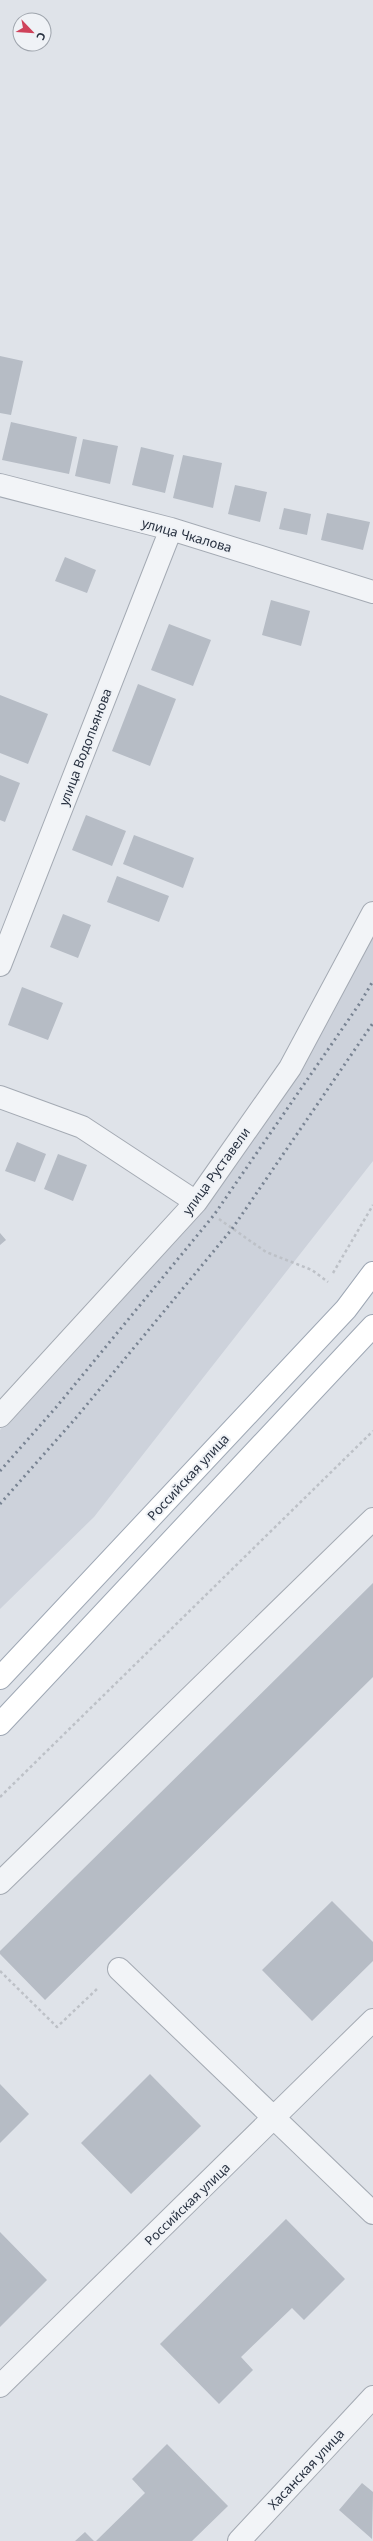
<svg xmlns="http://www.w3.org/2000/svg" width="373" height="2541" viewBox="0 0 373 2541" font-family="'Noto Sans',sans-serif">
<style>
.built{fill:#cdd2db}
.building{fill:#b6bcc5}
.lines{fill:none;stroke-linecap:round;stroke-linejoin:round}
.minor-casing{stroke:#a4aab3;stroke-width:24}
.major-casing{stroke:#9ea7b4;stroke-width:24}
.path{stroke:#bdc1c7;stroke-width:2.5;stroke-dasharray:3 3;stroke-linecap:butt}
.minor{stroke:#f2f4f7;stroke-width:22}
.major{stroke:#fff;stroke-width:22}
.rail{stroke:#788392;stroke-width:3;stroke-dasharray:2 4;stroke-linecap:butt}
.labels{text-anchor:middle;stroke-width:4;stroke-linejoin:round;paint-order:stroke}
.street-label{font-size:13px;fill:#283140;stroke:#eff2f6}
</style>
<rect width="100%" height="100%" fill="#dfe3e9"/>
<path class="built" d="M373 932V1161L94 1517 0 1609V1430L333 1013Z"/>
<path class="building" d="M0 356 23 361 11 415 0 413Z
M11 422 77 437 69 474 2 460Z
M83 439 118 446 110 484 75 476Z
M141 447 174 455 165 493 132 485Z
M183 455 222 463 213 508 173 498Z
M235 485 267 492 260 522 228 514Z
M284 508 311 514 307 535 279 529Z
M327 513 370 522 363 550 321 540Z
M65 557 96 570 87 593 55 581Z
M271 600 310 611 301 646 262 635Z
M169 624 211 640 193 686 151 670Z
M138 684 176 699 150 766 112 751Z
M0 695 48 714 28 764 0 753Z
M0 775 20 783 5 822 0 820Z
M86 815 126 831 112 866 72 850Z
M134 835 194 858 183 888 123 864Z
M117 876 169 896 159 922 107 902Z
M63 914 91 925 78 958 50 947Z
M22 987 63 1003 48 1040 8 1025Z
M17 1142 46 1154 35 1182 5 1171Z
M58 1154 87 1165 73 1201 44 1189Z
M0 1233 6 1240 0 1245Z
M373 1583V1677L45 2000 0 1954V1951Z
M332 1901 373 1942V1961L312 2021 262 1970Z
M150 2074 201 2126 131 2194 81 2143Z
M0 2084 29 2114 0 2143Z
M286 2219 345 2279 304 2320 292 2308 241 2357 253 2370 219 2404 160 2344Z
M0 2232 47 2280 0 2327Z
M167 2444 228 2506 192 2541H96L145 2493 132 2479Z
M362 2483 373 2492 372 2539 339 2510Z
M85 2532 94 2541H75Z"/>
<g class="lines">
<defs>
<path id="minor" d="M0 485 171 529 373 592
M0 965 171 529
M0 1097 82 1127 196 1202
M0 1416 196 1202 290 1068 373 913
M0 1883 373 1519
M119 1969 373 2213
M0 2386 373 2020
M239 2541 373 2397"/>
<path id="major" d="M0 1678 346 1309 373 1273
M0 1724 373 1326"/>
</defs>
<use href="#minor" class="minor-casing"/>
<use href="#major" class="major-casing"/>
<path class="path" d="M219 1219 266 1252 312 1270 328 1282
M333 1273 373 1205
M0 1797 373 1431
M0 1971 57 2027 98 1988"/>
<use href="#minor" class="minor"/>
<use href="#major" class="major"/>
<path class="rail" d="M0 1471 58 1405 214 1215 360 1003 373 981
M0 1504 75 1419 232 1229 373 1023"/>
</g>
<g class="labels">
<g class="street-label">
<text transform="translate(187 535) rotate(16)" y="5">улица Чкалова</text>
<text transform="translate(85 747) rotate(-69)" y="5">улица Водопьянова</text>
<text transform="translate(216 1171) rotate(-54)" y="5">улица Руставели</text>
<text transform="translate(188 1477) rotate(-47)" y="5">Российская улица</text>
<text transform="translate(187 2204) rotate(-44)" y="5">Российская улица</text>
<text transform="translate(306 2469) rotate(-47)" y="5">Хасанская улица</text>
</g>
</g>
<g transform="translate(32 32) rotate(115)"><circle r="19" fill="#eff2f6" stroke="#9fa5ad"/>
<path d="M0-3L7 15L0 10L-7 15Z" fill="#cf425a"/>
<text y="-6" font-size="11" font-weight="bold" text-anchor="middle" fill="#283140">С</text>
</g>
</svg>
